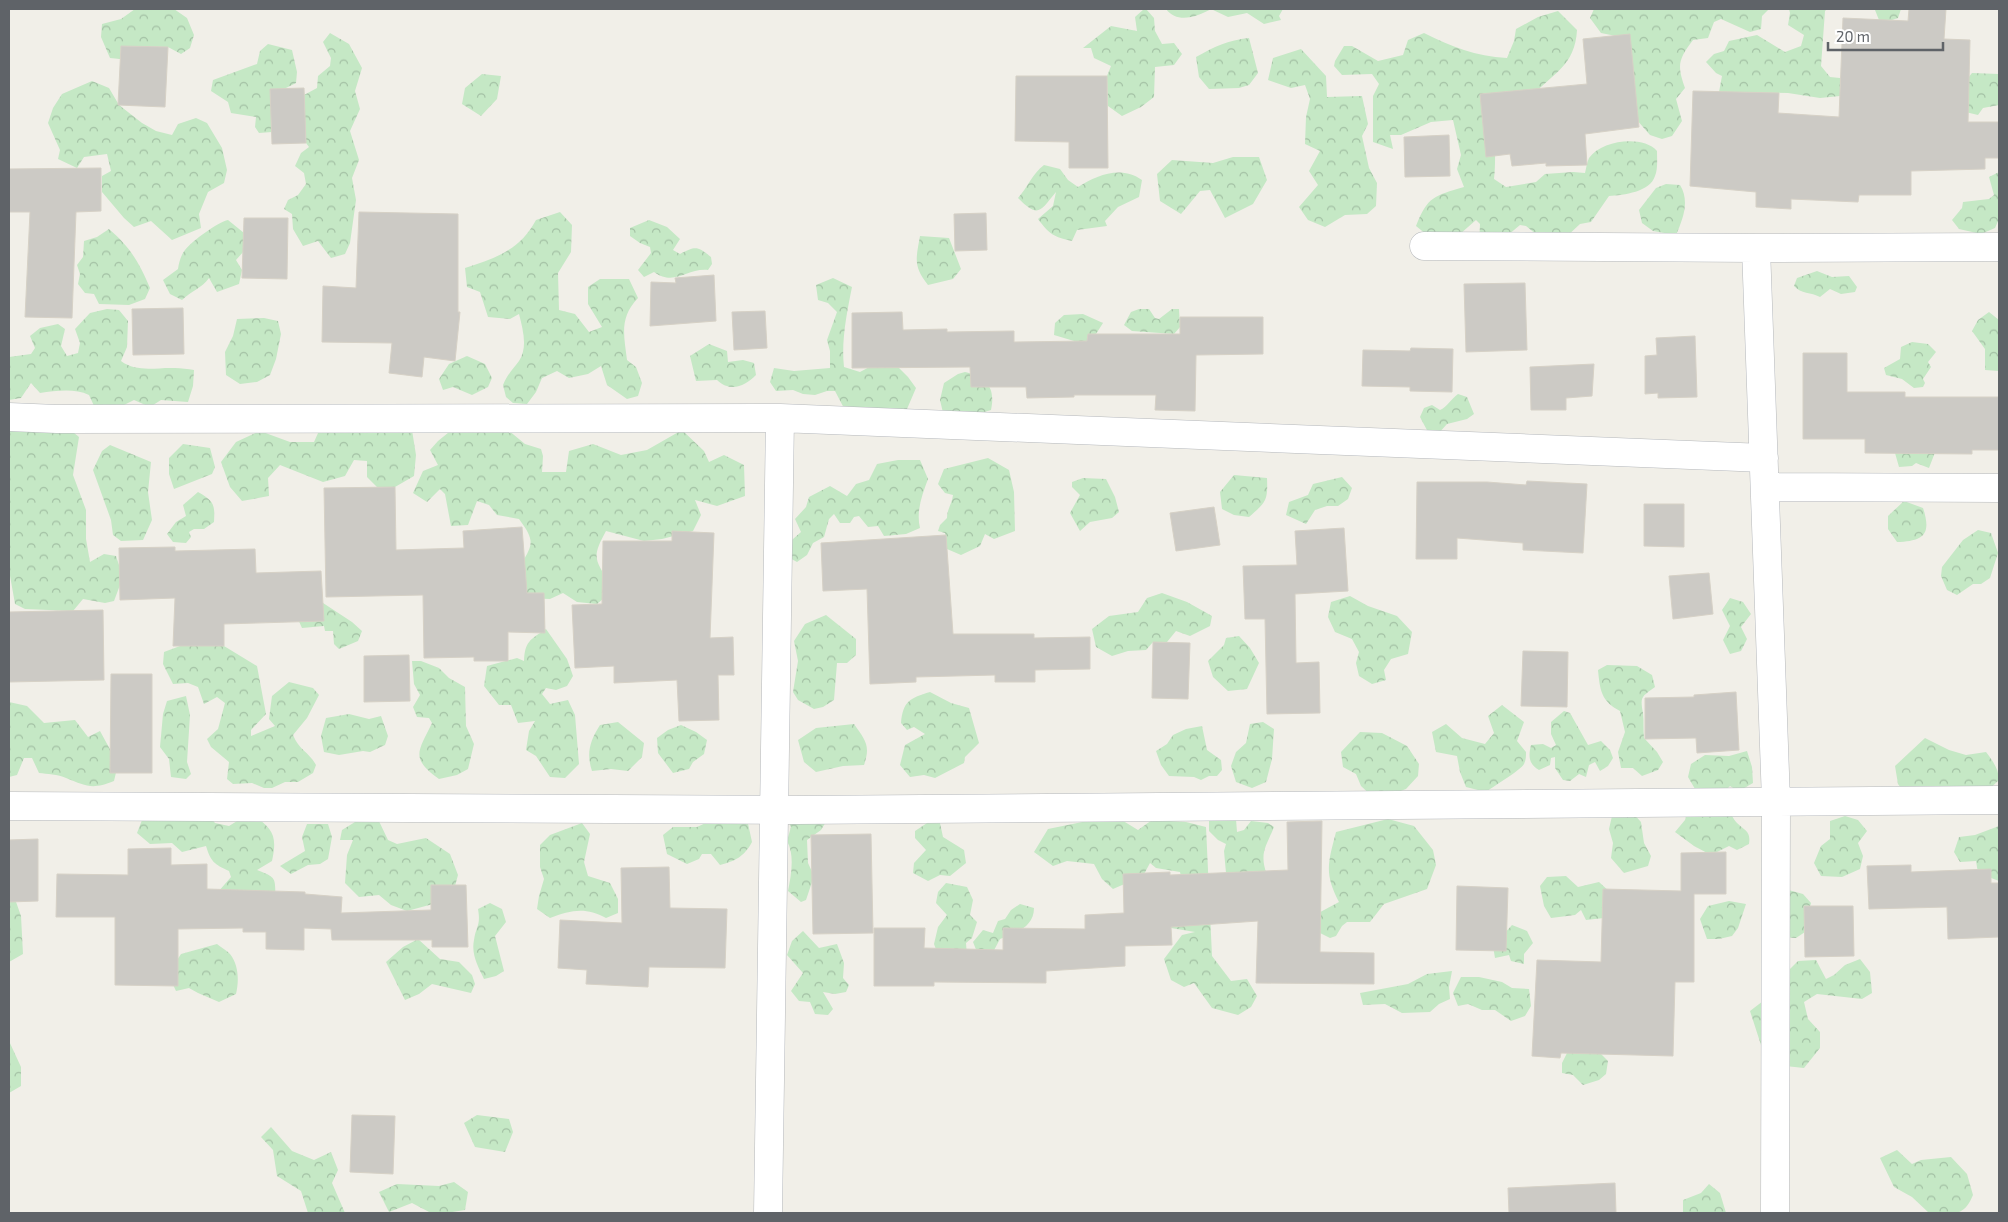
<svg xmlns="http://www.w3.org/2000/svg" width="2008" height="1222" viewBox="0 0 2008 1222" font-family="'Exo 2',sans-serif">
<style>
.forest{fill:url(#forest-crowns)}
.building{fill:#cccac5;stroke:#d6d1c6}
.lines{fill:none;stroke-linecap:round;stroke-linejoin:round}
.minor-casing{stroke:#b5b8bc;stroke-width:29}
.minor{stroke:#fff;stroke-width:28}
</style>
<defs>
<pattern id="forest-crowns" width="20" height="18" patternUnits="userSpaceOnUse" patternTransform="scale(1.25)"><rect width="20" height="18" fill="#c5e8c5"/><path d="M2 6a3 3 0 1 1 6 0M12 15a3 3 0 1 1 6 0" fill="none" stroke="#a3c0a4"/></pattern>
</defs>
<rect width="100%" height="100%" fill="#f1efe8"/>
<path class="forest" d="M135 9H174L187 18 194 35 190 48 181 54 168 47 121 46 120 59 110 58 101 37 102 24 121 19Z
M1144 9H1146L1154 18 1155 31 1162 44 1174 43 1182 54 1174 65 1155 67 1154 97 1141 107 1122 116 1108 106 1107 76 1111 66 1094 58 1091 48H1083L1111 26 1137 31 1135 17Z
M1166 9H1283L1279 16 1281 20 1264 24 1247 13 1228 17 1211 9C1197 17 1177 24 1166 9Z
M1594 9H1769L1762 16 1761 29 1750 32 1721 19 1714 22 1708 38 1693 40C1678 60 1677 65 1685 88L1676 99 1682 121 1672 136 1662 139 1650 135 1636 119 1616 36 1601 33 1590 18Z
M1789 9H1827L1825 11 1821 66 1830 77 1840 78V96L1820 98 1788 93 1719 92 1722 76 1716 73 1706 62 1714 54 1724 51 1729 41 1757 35 1785 52 1801 46 1804 35 1788 25 1790 13Z
M1876 9H1901L1898 18 1892 20H1879L1875 10Z
M1558 11 1577 30C1575 66 1553 73 1531 97L1517 96 1506 91C1504 93 1500 96 1499 100 1492 121 1497 155 1494 179L1506 187 1536 182 1545 174 1573 172 1585 173C1586 169 1587 162 1589 158 1602 140 1643 135 1657 151 1657 159 1658 169 1655 176 1650 192 1624 195 1609 196L1591 222 1580 224 1565 238 1542 239 1526 226 1520 225 1502 240 1479 245 1480 224 1476 220 1452 241 1432 239 1416 226C1428 196 1434 196 1464 187L1457 169 1461 155 1453 120 1431 122 1401 135H1390L1393 149 1373 142V96L1379 84 1372 74 1342 75 1334 66 1335 61 1344 46H1352L1378 61 1403 55 1408 40 1424 33C1452 47 1475 56 1507 58L1514 41 1516 29 1538 17Z
M330 33 349 44 362 68 355 91 360 109 350 131 359 160 352 178 356 200 350 243 345 254 331 258 318 241 303 246 293 229 292 214 284 209 288 200 298 195 306 184 304 173 295 166 301 153 309 147 306 143 304 95 317 88 318 76 330 66 331 58 323 42Z
M1249 38 1258 73 1249 85 1239 88 1209 89 1199 77 1196 57C1214 47 1228 40 1249 38Z
M268 44 292 50 297 72 296 83 284 89H270L272 132 259 133 255 127 256 117 231 113 228 102 211 91 213 80 257 64 260 51Z
M1301 49 1326 76 1327 97 1362 96 1368 124 1362 136 1369 168 1377 183 1376 206 1367 214 1345 215 1325 227 1308 220 1299 207 1318 185 1309 171 1320 151 1305 144 1306 117 1310 99 1305 85 1291 88 1268 80 1273 58Z
M1972 73 1999 74V105L1983 108 1978 115 1957 110 1968 78Z
M482 74 501 76 497 99 481 116 462 104 465 88Z
M92 81 109 88 119 105 142 123 156 131 172 135 178 124 196 118 207 123 222 148 227 170 224 183 208 192 199 214 201 228 172 240 151 221 134 227 124 218 102 192V176L111 171 107 154 84 157 77 168 58 159 60 150 48 123 53 108 62 94Z
M1233 157H1259L1267 180 1253 204 1225 218 1210 190 1200 191 1181 214 1160 201 1157 174 1172 160 1213 163Z
M1044 165 1060 169 1068 180 1078 187C1097 175 1121 165 1142 180L1139 197 1118 207 1105 221 1107 226 1077 230 1072 241C1054 237 1049 234 1038 219L1053 206 1056 192C1040 211 1039 219 1018 198 1028 187 1032 174 1044 165Z
M1999 172V219L1995 228 1981 234 1959 229 1952 220 1962 208 1963 202 1989 199 1994 195 1989 177Z
M1666 184 1680 185C1690 201 1683 219 1676 235L1653 231 1642 223 1639 210 1656 188Z
M560 212 572 225 571 252 558 273 559 310 575 314 589 332 602 327 588 304V287L600 279H629L638 298C619 318 624 335 627 360L636 367 642 383 638 396 627 399 607 385 601 366 588 374 569 378 557 371 542 378 536 392 527 404 513 403 506 397 503 385C507 375 513 369 519 361 528 347 523 330 519 314L510 319 488 317 480 292 467 287 465 268C496 258 520 250 536 220Z
M228 220 244 233 252 242 236 260 242 270 239 284 217 292 209 278C202 288 191 291 182 300L170 294 163 280 178 269C179 262 181 255 185 250 192 241 218 222 228 220Z
M649 220 667 227 680 239 673 250 680 254C696 246 697 246 711 257L712 264 708 270C686 268 675 287 654 272L644 277 638 270 651 253 650 247 640 243 630 236V228Z
M109 229C130 247 139 262 150 288L145 299 129 305 99 304 94 294 85 293 78 284 80 274 77 265 83 257 84 241 97 237Z
M920 236 949 238 961 269 953 279 928 285C913 266 916 259 920 236Z
M1817 271 1832 277 1849 276 1857 287 1855 292 1841 294 1830 289 1820 297C1811 292 1801 294 1794 286L1797 278Z
M833 278 852 287C847 312 841 341 844 367L860 372 888 357 908 377 916 388 907 409 890 416 847 414 835 391H827L815 395 803 394 793 390 776 391 770 382 774 368 794 371 830 368V351L827 340 837 312 828 303 818 300 816 285Z
M107 309 119 310 128 321 127 347 121 361C137 373 157 367 175 368 181 368 188 369 194 370L193 386 188 402 161 400 150 407 134 400 116 409 95 408 89 395C74 388 56 391 40 393L31 383 21 398 9 400V357L31 354 35 348 30 336 40 328 58 324 65 329 61 346 67 356 78 353 80 343 75 329 90 313Z
M1139 309H1149L1155 318 1159 319 1172 309H1179L1180 327 1174 334 1132 331 1124 325 1131 312Z
M1989 312 1999 320V371L1985 370V349L1972 331 1978 320Z
M1083 314 1103 323 1096 334 1088 335 1087 366 1074 360V341L1054 335 1055 323 1064 315Z
M264 318 278 321 281 334 276 359 270 375 257 382 240 384 226 375 225 352 233 336 237 319Z
M1912 342 1928 344 1936 352 1928 362 1931 367 1923 379 1925 383 1923 387 1914 388 1902 379 1886 375 1884 368 1900 359 1901 347Z
M709 344 727 351 728 362 743 360 754 363 756 375C745 386 731 393 717 380L696 381 690 356Z
M467 356 485 364 492 378 488 387 472 395 453 387 443 390 439 379 449 364Z
M965 372C986 377 996 387 991 410L952 422 944 417 940 400 944 383 958 374Z
M1458 394 1467 397 1474 414 1467 419 1447 424 1438 434H1429L1420 417 1424 408 1432 405 1440 410C1447 407 1451 399 1458 394Z
M9 416 57 419 79 437 73 475 86 510V539L90 562 104 554 116 556 123 577 114 601 105 603 83 599 73 611 25 609 15 604 9 570Z
M496 420 525 444 541 449 543 456 542 472H566L569 451 593 444 621 455 647 450 682 430 704 451 709 462 724 455 744 465 745 496 717 506 695 500 701 515 693 531 662 539 644 541 606 531C591 558 595 560 611 585L610 593 597 604 577 602 563 593 550 599 526 598 518 570C532 545 537 543 519 519L497 515 489 505 477 501 468 525 451 526 445 494 440 489 427 502 413 493 423 471 438 465 430 450 438 441 459 424Z
M323 422 411 424 416 455 414 476 395 487H377L367 477V461L354 460 345 476 323 482 280 465 268 478 269 496 242 501 230 487 221 462 236 442 260 431 290 442H314Z
M1939 442 1929 468 1916 463 1912 466 1899 467 1895 453Z
M183 444 210 448 215 467 212 474 174 489 169 474V458Z
M110 445 151 462 148 492 152 520 143 540 121 541 113 535 111 520 93 470 102 451Z
M988 458 1009 470 1014 492 1015 531 994 539 985 534 980 546 961 555 947 549 945 533 938 531 940 525 947 518C947 509 952 504 953 495L945 493 938 484 944 469Z
M898 460H920L928 479C922 495 916 511 920 528L906 534 884 536 878 526 868 527 859 516 854 517 850 523H840L834 514 829 519 824 537 813 543 807 555 797 562 786 556 785 546 801 532 795 519 806 507 809 497 830 486 847 496 856 484 869 480 877 464Z
M1234 475 1267 478C1268 501 1266 502 1249 517L1234 515 1222 509 1220 492Z
M1342 477 1352 488 1348 499 1338 506H1327L1315 510 1306 524 1286 515 1289 502 1308 495 1313 484Z
M1083 478 1106 479 1115 497 1119 512 1112 518 1090 522 1080 531 1070 513 1080 495 1072 487V482Z
M198 492C214 501 215 504 214 522L204 529H194L189 532 191 537 186 543 173 542 167 534 176 522 186 516 183 505Z
M1904 501 1923 508C1932 535 1923 541 1897 542L1888 529V516Z
M1978 530 1991 533 1998 553 1990 578 1981 584H1973L1957 595 1947 590 1941 576 1942 567 1963 540Z
M1162 593 1187 602 1212 616 1210 626 1190 636 1176 631 1167 642H1153L1146 650 1128 651 1112 656 1096 647 1092 629 1109 616 1138 612 1147 598Z
M1350 596 1368 606 1397 616 1412 632 1408 654 1391 659 1384 670 1386 680 1372 684 1359 676 1356 663 1359 652 1352 639 1335 632 1328 617 1331 602Z
M1730 598 1743 602 1751 614 1741 627 1747 639 1741 651 1730 654 1723 640 1730 626 1722 610Z
M320 601 352 622 362 631 358 641 339 649 334 644 333 631H325L324 626 302 628 297 617Z
M826 615 856 639V655L847 663H837L834 700 823 707 814 709 798 700 793 692 798 661 794 641 805 624Z
M546 629 567 659 573 676 567 686 556 690 546 688 542 694 550 704 568 700 575 715 579 764 565 778 550 777 536 756 526 750 529 731 535 721 518 723 511 705H499L484 686 487 666 517 658 524 661C525 641 530 640 546 629Z
M1239 636 1250 648 1259 663 1247 689 1228 691 1213 677 1208 661 1224 645 1226 638Z
M180 646H224L257 666 266 714 251 730V736L275 726 269 719 272 696 289 682 313 688 319 695 307 718 293 735C299 750 309 752 316 765L313 773 298 782H285L272 788H264L252 783 233 784 227 779 229 762 211 747 207 739 218 729 225 703 217 697 204 704 198 687 188 683 173 684 163 664 164 652Z
M412 661H421L439 668 449 678 465 687 466 726 474 744 468 769 457 775 439 779C410 758 418 752 432 723L429 718 417 717 413 707 420 695 414 684Z
M1607 665 1637 666 1652 675 1655 687C1641 697 1640 697 1643 713 1644 721 1643 730 1644 738L1657 752 1663 762 1658 770 1642 776 1633 768H1621L1618 752 1625 732 1620 711C1601 701 1600 690 1598 670Z
M930 692 951 703 969 708 979 743 965 757 964 763 935 778 924 775 910 777 900 765 905 745 925 734 914 727 907 730 901 723C903 701 910 698 930 692Z
M186 696 190 715 187 762 191 774 186 779 171 777 169 759 160 747 163 714 167 701Z
M9 702 27 706 44 723 75 720 88 737 100 731 118 764 114 781C92 790 86 786 66 778 58 774 47 774 39 773L32 758H24L17 775 9 777Z
M1502 705 1524 722 1517 741 1526 752C1526 756 1526 760 1524 764 1521 770 1494 786 1486 792L1466 787 1460 772 1457 756 1436 752 1432 732 1446 724 1462 738 1485 744 1494 733 1488 716Z
M1564 711 1570 713 1588 745 1601 741 1610 750 1613 758 1608 766 1600 771 1595 762 1589 765 1586 777 1579 774 1570 781 1563 780 1555 768V757L1551 758 1550 765 1539 770C1529 764 1528 757 1531 745L1543 744 1551 748 1556 745 1551 734V722Z
M349 714 369 719 381 716 388 736 385 745 370 752 363 751 339 755 324 752 321 736 326 718Z
M618 722 644 743 642 757 628 771 611 769 592 771C586 753 590 741 600 725Z
M1263 722 1274 729 1272 759 1266 782 1252 788 1236 782 1231 766 1236 752 1246 743 1250 724Z
M854 724C865 740 871 745 864 765L843 766 816 772 804 762 798 740 816 728Z
M681 725 696 732 707 740 704 754 693 762 689 769 673 773 658 753 657 738 668 730Z
M1202 726 1207 750 1221 760 1222 770 1217 776H1209L1201 780 1194 777 1169 776 1161 765 1156 751 1167 744 1173 735 1186 729Z
M1360 732 1382 733 1407 746 1419 764 1418 776 1406 789 1376 800 1361 786 1356 774 1343 767 1341 752Z
M1925 738 1949 750 1966 755 1986 752C1992 760 1999 769 1999 780L1983 795H1906L1898 784 1895 766Z
M1747 751 1752 767 1753 783C1744 788 1739 793 1730 786L1724 792 1695 789 1688 777 1691 764 1705 755 1729 756Z
M1726 805C1729 810 1733 819 1737 823 1745 831 1751 831 1749 844L1737 850 1729 846 1711 855 1694 846 1675 832 1685 820 1689 806Z
M1631 811 1641 822 1644 843 1651 856 1648 866 1624 873 1611 858 1613 843 1609 829 1612 816Z
M207 813 215 823 229 826 250 813C272 828 278 834 272 861L257 870C275 877 276 877 275 897L218 892 231 877 229 871C214 864 211 862 206 846L182 852 172 843 150 844 137 833 142 820Z
M1845 816 1858 820 1867 831 1858 843 1863 856 1860 869 1842 877 1821 876 1814 863 1821 846 1830 839V821Z
M377 817 388 840 397 844 426 838 450 854 458 875 455 886 433 904 407 911 391 905 379 895 359 897 345 883 347 855 353 840H340L342 830 355 822Z
M1221 817 1236 819 1237 832 1244 830 1251 821 1268 823 1274 827C1266 847 1259 853 1267 875L1226 873 1224 851 1226 844 1218 840 1209 831V821Z
M747 819 752 842C744 857 735 861 720 865L711 854H702L699 859 687 864 667 854 663 835 673 827H697L710 821Z
M1120 819 1138 830 1152 820 1186 822 1206 827 1212 956 1231 981 1247 979 1257 996 1251 1007 1238 1015 1212 1008 1194 983 1184 987 1171 980 1164 959 1182 935 1195 932 1165 927 1182 881 1180 872 1156 868 1150 863 1143 876 1113 889 1102 879 1094 864 1067 861 1053 866 1034 852 1048 829 1092 820Z
M1388 819 1414 826 1433 850 1436 865 1427 889 1384 904 1370 922H1347L1342 926 1336 936 1330 938 1312 929 1311 917 1339 902C1324 873 1328 863 1336 832Z
M827 820 821 830 807 840 808 863 814 876 806 900 801 902 788 891C791 876 795 855 787 841L791 827 788 821Z
M930 821 940 823 943 837 964 850 966 863 950 876 940 875 928 881 913 873 914 863 926 850 915 838V831Z
M582 823 590 834 584 862 588 876 610 883 618 899V913L606 918C586 907 571 910 550 918L537 909 539 896 544 879 540 867V845L550 835Z
M307 824H328L332 837 328 859 320 864 308 865 291 874 280 866 305 851 302 837Z
M1999 826V881L1978 873 1976 861 1960 862 1954 852 1959 837 1975 835Z
M1566 876 1578 887 1599 882 1611 893 1604 918 1586 920 1581 910 1575 915 1551 918 1544 906 1540 886 1547 877Z
M946 883 967 887 973 900 970 915 977 922 972 938 966 943 967 956 941 963 934 944 938 927 947 915 936 903 938 892Z
M1785 889 1803 894 1811 903 1808 914V930L1796 938 1781 937Z
M9 898 15 899 21 916 23 954 9 962Z
M1729 901 1746 904 1738 928 1732 936 1719 939H1707L1700 919 1708 906Z
M490 903 502 909 506 922 495 936 504 971 496 976 484 979C478 967 471 954 474 940 476 926 481 926 478 909Z
M1020 904 1034 908C1034 927 1016 933 1000 939L992 954 977 952 973 942 983 930 993 933 998 921 1005 919 1011 910Z
M1512 925 1527 931 1533 943 1524 954V964L1511 961 1509 955 1495 958 1493 946Z
M803 931 819 948 837 944 844 963 843 978 849 985 846 992 835 994 823 992 833 1009 828 1015 815 1014 810 1002 799 1001 791 991 803 973 787 955 792 941Z
M418 939 440 959 459 962 472 975 475 984 471 993 432 984 419 994 405 1000 386 962 403 947Z
M217 944C221 947 227 951 230 954 239 965 239 982 236 994L219 1002 198 993 189 988 176 991 168 974 181 954Z
M1860 959 1870 972 1872 993 1862 999 1817 994 1804 1002 1808 1019 1820 1032V1048L1804 1068 1776 1065 1761 1045 1750 1011 1784 985 1790 969 1798 961 1816 960 1826 979 1834 975 1845 965Z
M1452 971 1449 987 1450 999 1439 1004 1430 1012 1402 1013 1385 1004 1363 1005 1360 993 1408 984 1427 974Z
M1461 977H1479L1502 982 1512 988 1529 989 1531 1006 1525 1016 1511 1021 1495 1010H1482L1468 1004 1458 1006 1453 993Z
M9 1041 21 1067V1086L9 1093Z
M1592 1045 1608 1061 1606 1074 1599 1080 1583 1085 1573 1075 1562 1073V1063L1568 1051Z
M477 1115 509 1119 513 1132 505 1152 475 1147 464 1123Z
M271 1127 292 1151 314 1160 331 1152 338 1170 332 1183 345 1213H308L301 1191 277 1176 273 1150 261 1137Z
M1897 1150 1912 1164 1921 1160 1951 1157 1967 1174 1973 1195C1963 1219 1952 1213 1929 1213L1912 1197 1894 1187 1880 1158Z
M454 1182 468 1192 465 1210 446 1213H431L412 1203 389 1212 379 1192 397 1184 439 1186Z
M1709 1184 1720 1193 1726 1213H1683V1200L1701 1193Z"/>
<path class="building" d="M1909 9H1946L1944 39 1970 40 1968 122H1999V158H1985V169L1911 171V195H1859L1858 202 1791 199V209L1756 207V192L1690 186 1693 91 1779 93 1778 113 1839 117 1843 18 1908 21Z
M1630 34 1639 127 1585 134 1587 165 1546 166V163L1512 166 1510 154 1486 157 1480 94 1587 84 1583 39Z
M121 46 168 47 165 107 118 105Z
M1016 76H1107L1108 168H1069V142L1015 141Z
M304 88 306 143 272 144 270 89Z
M1449 135 1450 176 1405 177 1404 137Z
M101 168V211L76 212 72 318 25 317 30 212H9V169Z
M359 212 458 214V312H460L455 361 424 357 422 377 389 373 392 343 322 342 323 286 356 288Z
M986 213 987 250 955 251 954 214Z
M244 218H288L287 279 242 278Z
M714 275 716 321 650 326 651 282 676 283 675 278Z
M1525 283 1527 350 1466 352 1464 284Z
M183 308 184 354 133 355 132 309Z
M765 311 767 348 734 350 732 312Z
M902 312 903 330 947 329V332L1014 331V342L1087 341 1088 334H1180V317H1263V354L1196 355 1195 411 1155 410 1156 395H1074V397L1027 398 1026 387H971L970 367 852 368V313Z
M1695 336 1697 397 1658 398V393L1645 394V356L1657 355 1656 338Z
M1411 348 1453 349 1452 392 1410 391V387L1362 386 1363 350 1410 351Z
M1803 353H1847V392H1905V397H1999V450H1972V454L1865 453V439H1803Z
M1594 364 1592 396 1566 398V410H1531L1530 367Z
M1527 481 1587 484 1583 553 1523 550V543L1457 538V559H1416L1417 482H1487L1526 485Z
M395 487 396 550 464 548 463 531 522 527 527 593H544L545 633 508 632V661H474V657L424 658 423 595 326 597 324 488Z
M1644 504H1684V547L1644 546Z
M1214 507 1220 545 1176 551 1170 513Z
M1344 528 1348 591 1295 594 1296 663 1319 662 1320 713 1267 714 1265 619H1245L1243 566 1297 565 1295 531Z
M672 531 714 533 710 638 733 637 734 675H718L719 720 679 721 677 680 614 683V666L575 668 572 605 602 604 603 541H672Z
M946 535 953 634H1034V638L1090 637V669L1035 670V682H995V675L916 677V682L870 684 867 589 823 591 821 543Z
M175 547V551L255 549 256 573 321 571 324 621 224 624V646H173L175 598 120 600 119 548Z
M1709 573 1713 614 1673 619 1669 576Z
M103 610 104 680 9 682V612Z
M1153 642 1190 643 1188 699 1152 698Z
M1523 651 1568 652 1567 707 1521 706Z
M409 655 410 701 364 702V656Z
M111 674H152V773H110Z
M1736 692 1739 750 1697 753 1696 738 1645 739V698L1694 697V695Z
M1322 821 1320 952 1374 953V984L1256 983 1258 921 1171 927 1172 945 1125 946V966L1046 971V983L934 982V986H874V928H925L924 948 1003 950V928L1085 929V915L1124 913 1123 874 1170 872V875L1288 870 1287 822Z
M871 834 873 933 813 934 811 835Z
M38 839V901L9 902V840Z
M171 848V865L207 864V889L305 892V894L342 897 341 913 431 910V885H466L468 947H432V940H332L331 929 304 928V950L266 949V932H243V928L178 929V986L115 985V917H56L57 874 128 875V849Z
M1726 852V894H1694V982H1675L1673 1056 1561 1053 1560 1058 1532 1056 1537 960 1601 962 1603 889 1681 891V853Z
M1911 865V872L1991 869V883H1999V937L1948 939 1947 907 1869 909 1867 866Z
M669 867 670 908 727 909 725 968 649 967 648 987 586 984 587 970 558 968 560 920 622 923 621 868Z
M1457 886 1508 888 1506 951 1456 950Z
M1804 906H1853L1854 956 1805 957Z
M352 1115 395 1116 393 1174 350 1172Z
M1615 1183 1616 1213H1509L1508 1188Z"/>
<g class="lines">
<defs>
<path id="minor" d="M1424 246 1756 248 1999 247
M1756 248 1776 801 1775 1213
M9 417 57 419 780 418 1764 458
M1766 487 1999 488
M9 806 796 810 1999 800
M768 1213 780 418"/>
</defs>
<use href="#minor" class="minor-casing"/>
<use href="#minor" class="minor"/>
</g>
<rect width="2008" height="1222" fill="none" stroke="#5f6368" stroke-width="20"/>
<path d="M1828 42v8h115v-8" fill="none" stroke="#5f6368" stroke-width="2.5"/>
<text x="1836" y="42" font-size="15" fill="#5f6368" stroke="#ffffff" stroke-width="4" paint-order="stroke">20 m</text>
</svg>
